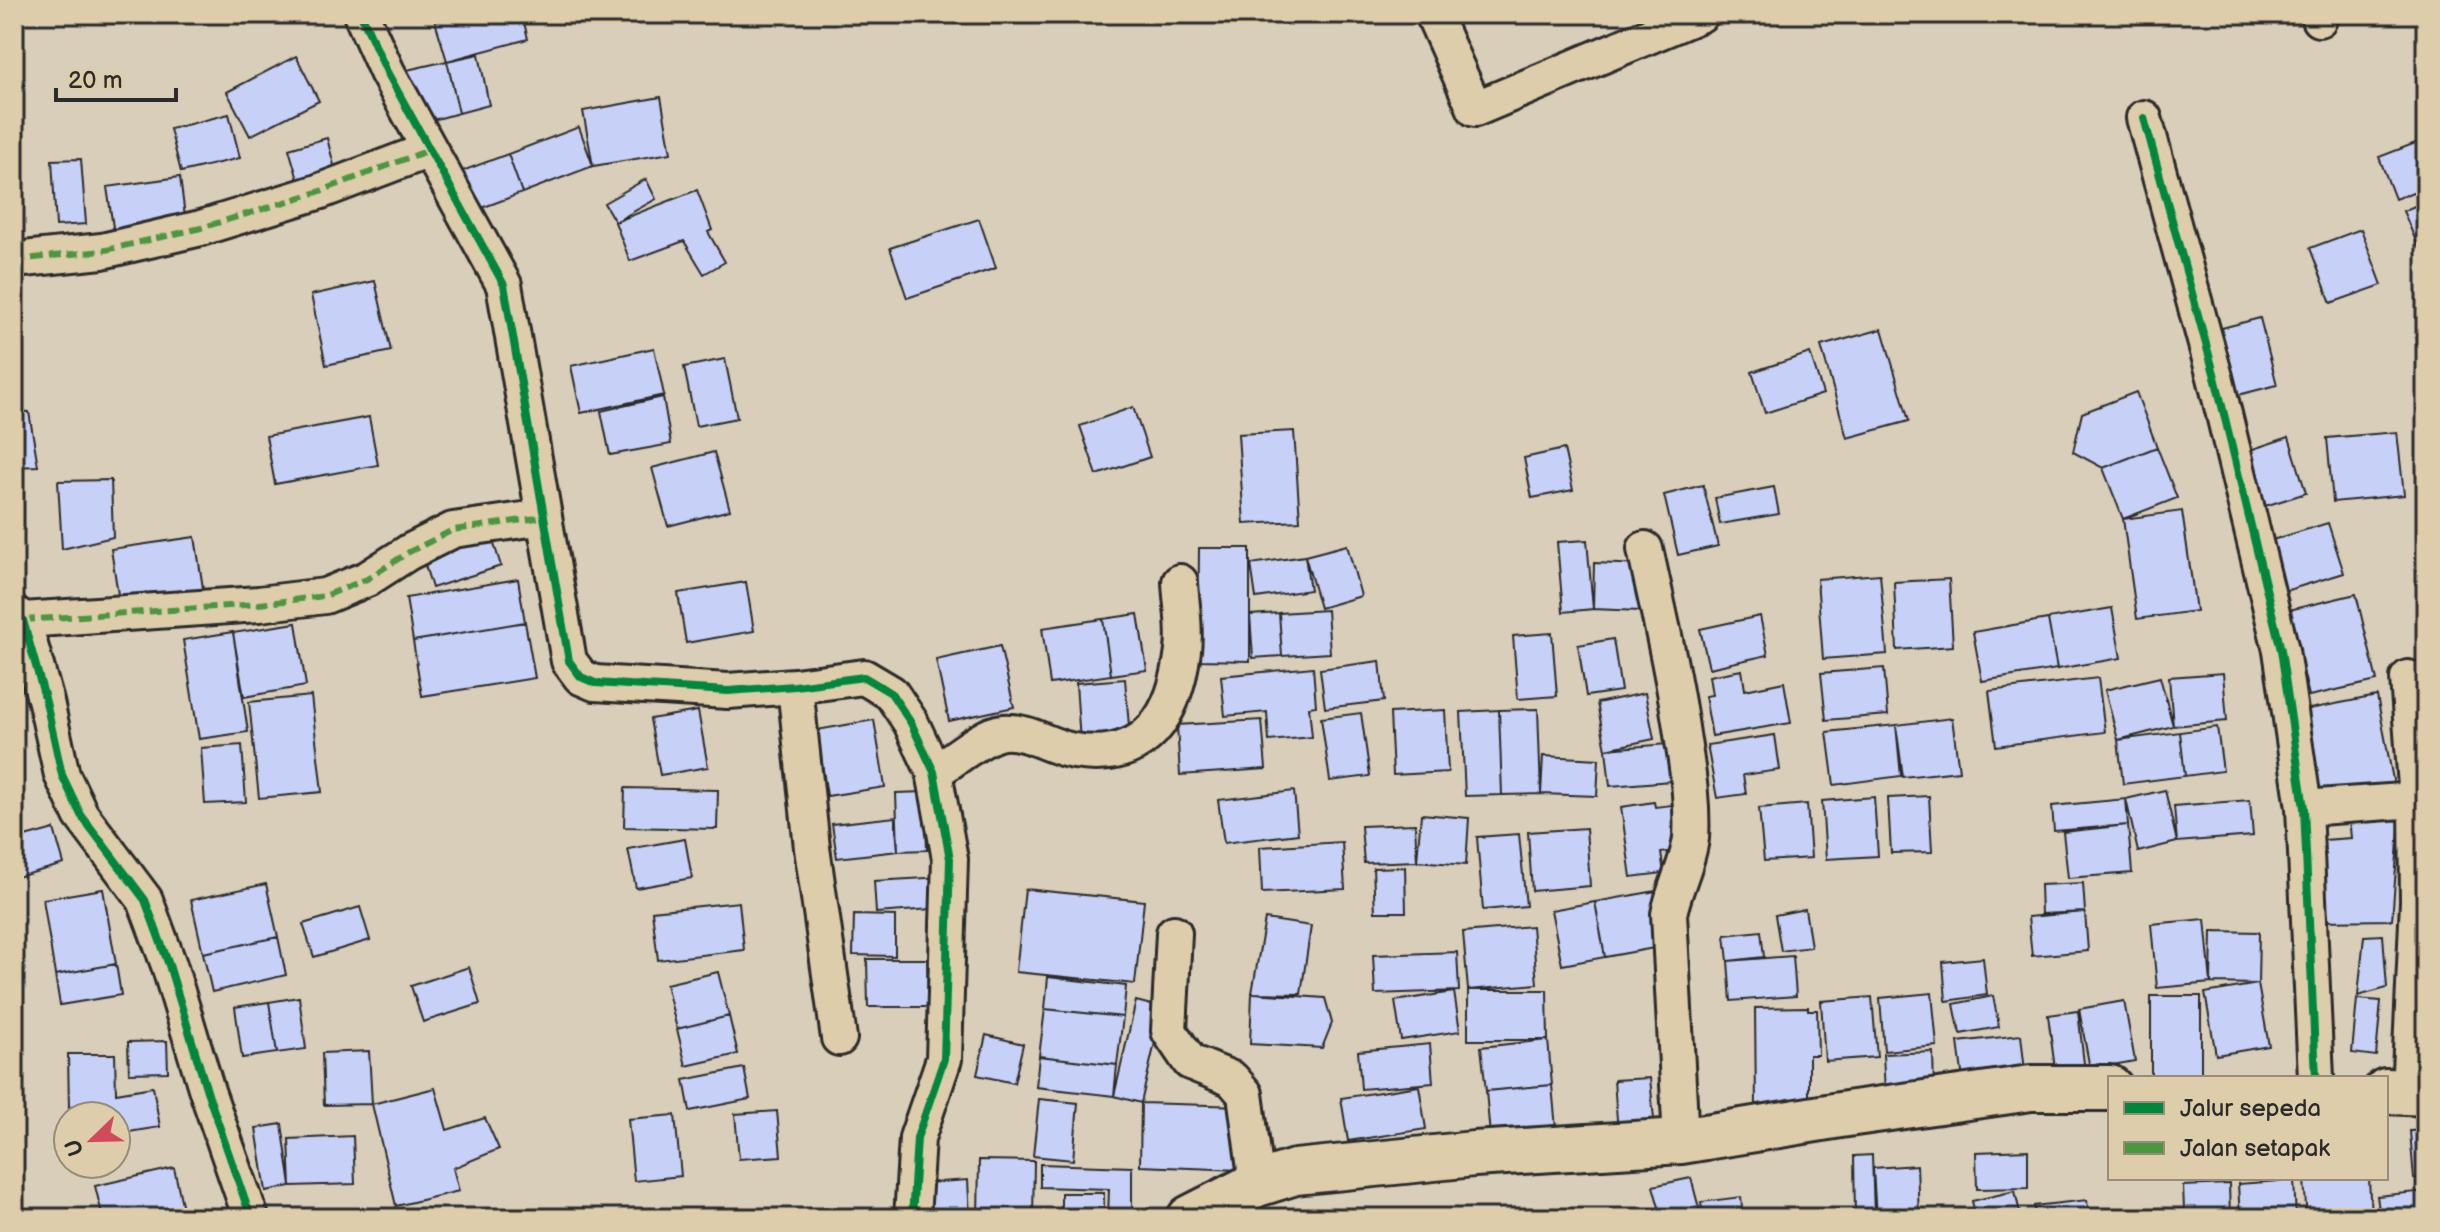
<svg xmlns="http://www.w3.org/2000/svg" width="2440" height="1232" viewBox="0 0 2440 1232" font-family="'Balsamiq Sans',sans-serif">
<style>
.building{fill:#c7d1f8;stroke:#2b2b2b;stroke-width:2}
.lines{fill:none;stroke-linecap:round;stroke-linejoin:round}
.street-casing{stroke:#2b2b2b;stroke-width:40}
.secondary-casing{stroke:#2b2b2b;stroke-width:50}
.street{stroke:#decdaa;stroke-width:34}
.secondary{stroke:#decdaa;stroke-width:44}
.quiet{stroke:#4d9640;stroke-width:6;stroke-dasharray:12 6;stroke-linecap:butt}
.cycleway-casing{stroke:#decdaa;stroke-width:13}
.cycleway{stroke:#00873e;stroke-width:8}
</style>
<rect width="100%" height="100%" fill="#d9ceba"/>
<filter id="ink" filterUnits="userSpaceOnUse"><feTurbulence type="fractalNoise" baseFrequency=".0125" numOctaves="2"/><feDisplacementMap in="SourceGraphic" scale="16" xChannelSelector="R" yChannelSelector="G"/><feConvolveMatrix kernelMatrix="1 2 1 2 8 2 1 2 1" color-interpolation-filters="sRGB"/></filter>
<g filter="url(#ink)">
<path class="building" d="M463 14H522L528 39 447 61 435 21Z
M541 14H594V17L541 22Z
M479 54 489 105 459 113 447 61Z
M296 56 319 101 250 136 227 92Z
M447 61 459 113 422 123 407 70Z
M661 97 671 153 593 166 583 111Z
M229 114 240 158 181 172 170 129Z
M579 127 593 166 522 193 508 154Z
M327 138 336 173 299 183 289 149Z
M2426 139V187L2395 199 2379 157Z
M508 154 522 193 476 210 462 171Z
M81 159 86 224 56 226 52 160Z
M180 177 186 224 114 234 107 187Z
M646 179 656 199 615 222 604 203Z
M697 190 712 230 708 232 725 262 704 274 684 241 630 261 615 222Z
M2426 201V245L2419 248 2403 211Z
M979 219 996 268 907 298 890 248Z
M2361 229 2382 285 2331 303 2310 248Z
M375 281 391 351 326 365 311 295Z
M2260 318 2277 385 2234 396 2218 329Z
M1882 329 1909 421 1847 438 1821 346Z
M654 348 664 395 581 413 571 366Z
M1810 353 1823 394 1765 413 1752 372Z
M725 359 737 418 696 426 684 367Z
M2136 392 2157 447 2103 468 2073 452 2082 413Z
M663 397 671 444 610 455 601 411Z
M1133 407 1150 457 1097 475 1080 426Z
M14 411 29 412 38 466 14 467Z
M369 417 378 465 275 484 266 436Z
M1294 431 1300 521 1244 524 1238 434Z
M2397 432 2404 495 2333 502 2327 438Z
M2289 437 2306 493 2265 506 2247 451Z
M2157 447 2177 498 2123 519 2103 468Z
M1564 449 1573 490 1532 498 1524 458Z
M714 452 730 510 668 526 652 468Z
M111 480 113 537 62 549 58 481Z
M1703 485 1718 546 1678 555 1664 495Z
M1774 487 1779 514 1720 524 1715 498Z
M2182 511 2196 611 2137 619 2123 519Z
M2328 523 2344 573 2285 591 2269 541Z
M488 525 501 566 432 588 419 546Z
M195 537 205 601 121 614 111 549Z
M1587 540 1593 609 1563 612 1557 542Z
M1347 545 1361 596 1320 608 1305 556Z
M1199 548H1250V661L1198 660Z
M1305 556 1310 590 1256 598 1251 564Z
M1594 563 1642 565 1641 611 1593 609Z
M1880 574 1887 654 1823 659 1817 579Z
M518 579 525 622 413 641 406 598Z
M1949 579 1953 646 1897 650 1894 582Z
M746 582 754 631 686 643 678 593Z
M2356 594 2377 681 2309 696 2289 610Z
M2112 608 2121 658 2057 669 2048 619Z
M1327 610 1330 653 1282 656 1279 613Z
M1279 613 1282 656 1253 658 1250 615Z
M1138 614 1147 670 1111 675 1103 619Z
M1760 616 1768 655 1709 668 1700 629Z
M1103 619 1111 675 1050 684 1042 628Z
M2048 619 2057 669 1982 681 1973 632Z
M525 622 535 678 422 696 413 641Z
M296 623 306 686 244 697 233 633Z
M233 632 248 732 199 739 183 640Z
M1552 633 1557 696 1518 699 1513 636Z
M1613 639 1621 691 1586 696 1578 645Z
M1000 646 1014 707 949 721 936 660Z
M1380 661 1384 701 1325 708 1320 669Z
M1313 667 1316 706 1309 707 1312 737 1269 741 1267 712 1225 716 1221 676Z
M1884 668 1888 715 1826 720 1821 673Z
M1742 670 1745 690 1784 682 1791 723 1712 736 1705 696 1712 695 1709 676Z
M2223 673 2227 721 2173 726 2169 677Z
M2160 677 2173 726 2118 740 2105 690Z
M2098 678 2105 732 1996 746 1989 691Z
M1125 679 1130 738 1080 742 1076 683Z
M1645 693 1654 739 1606 749 1597 703Z
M311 696 322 792 259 798 249 702Z
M2377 696 2394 785 2321 798 2304 710Z
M1538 709 1541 794 1502 795 1499 710Z
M1445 710 1448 772 1393 775 1390 713Z
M1499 710 1502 795 1465 796 1461 712Z
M698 711 708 767 660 775 650 719Z
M1361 713 1370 776 1330 781 1321 718Z
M1952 718 1959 771 1903 777 1896 725Z
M874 720 885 787 827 796 817 730Z
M1262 720 1266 769 1180 775 1177 725Z
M1896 725 1901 776 1834 785 1827 732Z
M2217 727 2223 771 2185 776 2180 732Z
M2180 732 2185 776 2123 784 2118 740Z
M1775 735 1780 770 1743 775 1746 794 1717 798 1707 745Z
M1668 744 1671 781 1610 786 1606 749Z
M242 745 246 802 205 804 201 748Z
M1543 756 1599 759 1597 796 1541 794Z
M625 788 718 790 717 829 624 827Z
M2165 790 2177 842 2138 852 2126 799Z
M1294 791 1298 834 1224 843 1218 800Z
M925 792 927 850 898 851 896 793Z
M1929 796 1932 852 1891 853 1888 798Z
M1874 797 1878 856 1826 859 1822 801Z
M2126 799 2128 825 2054 831 2052 806Z
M2250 800 2253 836 2177 842 2174 806Z
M1654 802 1655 807 1681 804 1687 849 1661 853 1664 873 1631 877 1621 807Z
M1807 804 1811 858 1764 861 1759 808Z
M1421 814 1469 818 1466 865 1417 861Z
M2400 815 2392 920 2317 921 2310 841 2351 838 2349 817Z
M895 817 898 851 837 858 832 824Z
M1415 824 1417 861 1364 863 1361 826Z
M2128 825 2132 873 2068 878 2063 832Z
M1586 828 1590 886 1532 891 1528 832Z
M54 829 64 864 14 878V840Z
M1519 834 1526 906 1483 910 1477 837Z
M685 839 692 878 636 888 628 849Z
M1342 842 1345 889 1262 893 1260 847Z
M1405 867 1406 912H1375L1373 868Z
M944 877 946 908 876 913 874 881Z
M2083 883 2085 912 2041 914 2040 885Z
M266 884 278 937 203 953 191 900Z
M103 889 116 964 55 975 43 899Z
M1025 889 1144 901 1135 984 1016 972Z
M1656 891 1665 946 1605 957 1595 902Z
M739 902 744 950 658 960 652 911Z
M1595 902 1605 957 1562 965 1551 910Z
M360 907 370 940 314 957 303 924Z
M1805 909 1811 947 1781 951 1775 915Z
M2085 912 2088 951 2032 956 2028 917Z
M854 915 895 916V956L853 955Z
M1265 919 1311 926 1301 994 1252 993Z
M2205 919 2211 983 2157 988 2151 924Z
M1532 926 1537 984 1468 990 1463 932Z
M1761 931 1764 957 1728 961 1725 935Z
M2212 931 2259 932 2258 984 2211 983Z
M2383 935 2387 988 2358 996 2364 936Z
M278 937 286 975 212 992 203 953Z
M1457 952 1459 991 1375 994 1373 955Z
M1793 956 1796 996 1731 1001 1728 961Z
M1983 958 1987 995 1946 1001 1943 962Z
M867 959H927L928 1007H868Z
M116 964 121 995 60 1005 55 975Z
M469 967 480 1004 423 1022 411 986Z
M718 972 729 1016 677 1029 666 984Z
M1048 977 1126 986 1123 1017 1045 1009Z
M2258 984 2269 1046 2216 1055 2205 993Z
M1468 990H1547L1548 1040H1468Z
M1454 992 1460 1031 1401 1040 1395 1001Z
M1252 993 1325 998 1332 1023 1322 1048 1250 1044Z
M1932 993 1937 1046 1884 1051 1880 998Z
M1993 996 1999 1027 1960 1034 1954 1004Z
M2151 996H2201V1077H2151Z
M299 997 306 1049 277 1053 269 1002Z
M1872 997 1877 1057 1825 1061 1821 1001Z
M2357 999 2381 1001 2376 1056 2352 1053Z
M1136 1001 1163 1008 1141 1103 1114 1096Z
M2124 1001 2135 1061 2090 1069 2079 1009Z
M269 1002 277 1053 242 1058 235 1007Z
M1808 1007V1010H1817L1818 1055H1809V1111H1756L1755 1008Z
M1045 1009 1123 1017 1117 1065 1039 1056Z
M2078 1011 2085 1073 2056 1077 2048 1015Z
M729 1016 738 1054 686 1066 677 1029Z
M986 1035 1023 1044 1014 1083 977 1075Z
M2021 1035 2026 1081 1964 1088 1958 1042Z
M1548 1040 1552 1085 1486 1091 1481 1047Z
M167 1041 168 1072 129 1073 128 1042Z
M1430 1044 1433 1083 1361 1089 1358 1051Z
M369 1051 372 1104 324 1105 322 1053Z
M1933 1052 1934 1091 1885 1093 1883 1054Z
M68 1054H115L116 1093 153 1087 160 1127 116 1134V1116H76L74 1106 69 1108Z
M1039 1056 1117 1065 1114 1096 1036 1087Z
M744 1068 750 1099 690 1111 684 1080Z
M1650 1078 1655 1130 1618 1133 1614 1080Z
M1552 1085 1556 1129 1490 1135 1486 1091Z
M1419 1086 1426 1129 1348 1141 1341 1098Z
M435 1088 447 1130 485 1118 499 1149 453 1168 459 1191 396 1206 372 1104Z
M1039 1099 1078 1103 1073 1160 1033 1156Z
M1141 1103 1242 1106 1241 1170 1140 1166Z
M777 1111 781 1156 739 1159 735 1114Z
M675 1115 681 1176 634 1181 628 1119Z
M282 1124 291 1186 266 1191 256 1128Z
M2426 1130V1178L2414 1179 2410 1131Z
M353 1136 355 1184 291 1186 289 1139Z
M2028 1150V1188L1977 1189 1976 1152Z
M1872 1155 1874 1216H1855L1854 1156Z
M979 1160 1034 1161 1033 1218H978Z
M1040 1164 1132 1167V1218H1108L1109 1189 1040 1187Z
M1917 1165 1919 1218H1876L1873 1168Z
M174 1168 185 1218H103L95 1186Z
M1691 1178 1700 1212 1676 1218H1662L1653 1186Z
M2332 1178H2369L2371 1218H2307L2304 1180Z
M968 1180 970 1218H928L926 1183Z
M2294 1180 2296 1218H2240L2238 1184Z
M2229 1184 2230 1218H2167L2166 1211 2184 1209 2183 1186Z
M2015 1191 2021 1218H1976L1972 1201Z
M2426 1191V1218H2380L2377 1196Z
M1061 1193H1104V1218H1061Z
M1741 1197 1743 1218H1703L1701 1202Z
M2087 1200 2089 1218H2035L2034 1206Z
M352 1209 354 1218H297L296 1217Z
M490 1209 492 1218H459V1214Z
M881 1210 882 1218H811Z"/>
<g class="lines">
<defs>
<path id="street" d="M361 14 387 72 504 285 569 661 581 677 595 683 728 691 795 686 864 677 891 693 911 723 934 772 950 859 944 1059 917 1138 912 1218
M1433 14 1475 109 1701 14
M2318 14 2319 19
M2144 118 2215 377 2281 650 2304 808 2316 1078
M14 260 102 251 201 228 318 192 429 150
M1645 549C1659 613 1674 676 1683 741 1688 772 1693 806 1691 838 1688 864 1674 887 1669 914L1681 1141
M14 613 23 620 46 702 62 775 81 815 145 900 169 965 207 1091 251 1218
M23 620 259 604 325 596 367 579 409 552 453 530 544 517
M2408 678 2417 800 2418 901 2409 1093
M795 686 812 848 839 1038
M934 772C953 761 983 734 1003 732 1029 730 1049 747 1074 751 1147 763 1175 715 1183 650 1186 628 1181 604 1180 582
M2304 808 2417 800
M1174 933 1169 1031 1190 1062 1232 1079 1245 1094 1257 1184"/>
<path id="secondary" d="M2386 1091 2426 1093
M1190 1218 1257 1184 1295 1172 1474 1154 1681 1141 1840 1115 2031 1088H2110"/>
</defs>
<use href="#street" class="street-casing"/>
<use href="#secondary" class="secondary-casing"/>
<use href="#street" class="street"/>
<use href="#secondary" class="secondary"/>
<path class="quiet" d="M14 260 102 251 201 228 318 192 429 150
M23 620 259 604 325 596 367 579 409 552 453 530 544 517"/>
<defs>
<path id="cycleway" d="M361 14 387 72 504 285 569 661 581 677 595 683 728 691 795 686 864 677 891 693 911 723 934 772 950 859 944 1059 917 1138 912 1218
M2144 118 2215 377 2281 650 2304 808 2316 1078
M14 613 23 620 46 702 62 775 81 815 145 900 169 965 207 1091 251 1218"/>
</defs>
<use href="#cycleway" class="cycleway-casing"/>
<use href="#cycleway" class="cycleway"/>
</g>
</g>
<rect width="2440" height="1232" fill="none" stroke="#decdaa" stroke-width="48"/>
<rect x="24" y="24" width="2392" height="1184" fill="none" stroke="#2b2b2b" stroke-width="3" filter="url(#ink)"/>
<rect x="2108" y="1076" width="280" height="104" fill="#decdaa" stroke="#968c77" stroke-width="2"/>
<rect x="2124" y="1102" width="40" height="12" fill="#00873e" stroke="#968c77" stroke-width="2"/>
<text x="2180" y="1116" font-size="24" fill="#2b2b2b">Jalur sepeda</text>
<rect x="2124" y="1142" width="40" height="12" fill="#4d9640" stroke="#968c77" stroke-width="2"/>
<text x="2180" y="1156" font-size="24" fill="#2b2b2b">Jalan setapak</text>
<g transform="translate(92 1140) rotate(247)"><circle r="38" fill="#decdaa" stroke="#968c77" stroke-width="2"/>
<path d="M0-6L14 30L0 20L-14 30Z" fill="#d1495b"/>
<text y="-12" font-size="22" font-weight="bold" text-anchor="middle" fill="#2b2b2b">U</text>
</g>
<path d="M56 88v12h120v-12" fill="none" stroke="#2b2b2b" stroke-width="4"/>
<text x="68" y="88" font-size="24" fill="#2b2b2b" stroke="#decdaa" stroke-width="6" paint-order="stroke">20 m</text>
</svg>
